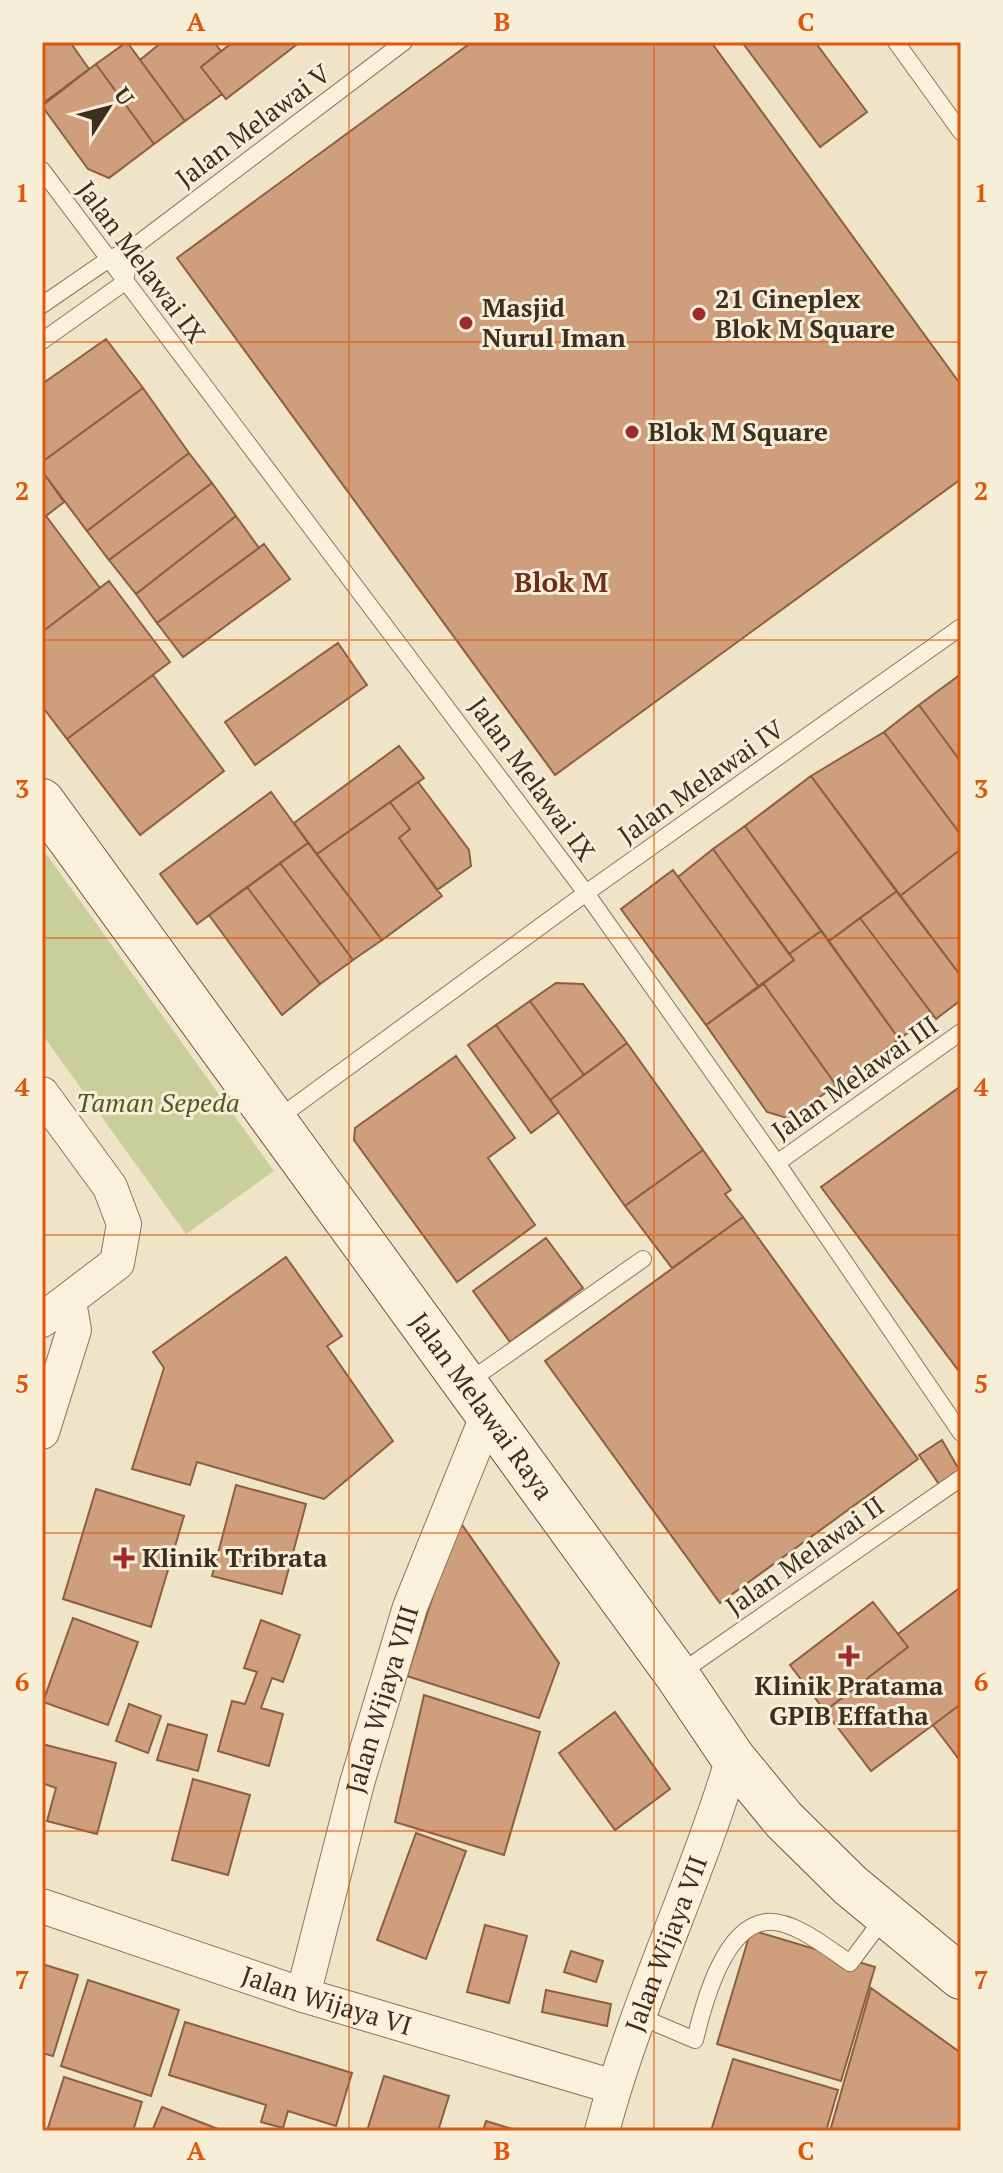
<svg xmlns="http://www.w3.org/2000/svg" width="1003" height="2173" viewBox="0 0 1003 2173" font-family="'PT Serif',serif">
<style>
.green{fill:#c9cf9b}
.building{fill:#cf9f7d;stroke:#8d5f41;stroke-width:2}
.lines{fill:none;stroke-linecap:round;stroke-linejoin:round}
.lane-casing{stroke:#8d765c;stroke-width:18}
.street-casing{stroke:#8d765c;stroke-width:36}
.secondary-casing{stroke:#6f573f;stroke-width:46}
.lane{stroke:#faf1dc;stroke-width:16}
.street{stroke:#faf1dc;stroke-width:34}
.secondary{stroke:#faf1dc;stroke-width:44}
.grid{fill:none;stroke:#df570d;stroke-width:2;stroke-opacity:0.55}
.poi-dot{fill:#9e2a2b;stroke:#f7eed8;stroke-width:3}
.labels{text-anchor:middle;stroke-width:6;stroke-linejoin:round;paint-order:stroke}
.street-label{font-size:26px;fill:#3d2e20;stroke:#f7eed8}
.poi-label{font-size:26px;font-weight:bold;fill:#3d2e20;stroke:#f7eed8;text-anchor:start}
.park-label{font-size:26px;font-style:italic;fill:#4d5a26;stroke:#f7eed8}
.neighbourhood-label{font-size:28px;font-weight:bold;fill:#6b2e1e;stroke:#f7eed8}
.neatline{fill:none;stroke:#df570d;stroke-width:3}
.grid-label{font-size:26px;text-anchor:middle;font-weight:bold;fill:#df570d}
</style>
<rect width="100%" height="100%" fill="#f0e4c8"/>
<path class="green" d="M42 848 274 1171 186 1234 42 1034Z"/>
<path class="building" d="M42 42H70L89 69 42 104Z
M127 42 185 121 154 144 96 64Z
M162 42H214L221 51 201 67 222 94 185 121 140 60Z
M233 42H300L226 99 201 67Z
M472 42H711L961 385V479L555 775 177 258Z
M742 42H815L867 112 820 147Z
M96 64 154 144 109 178 88 169 42 106Z
M106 339 143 388 42 462V384Z
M143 388 189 453 87 531 42 471V462Z
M189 453 212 483 109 560 87 531Z
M42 471 64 502 42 519Z
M212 483 236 516 136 594 109 560Z
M46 516 100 588 42 632V519Z
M236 516 259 548 157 623 136 594Z
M264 544 290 579 183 657 157 623Z
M109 581 170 662 67 739 42 706V632Z
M338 643 367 685 255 765 225 722Z
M961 674V762L919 705Z
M153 675 224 771 140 835 67 739Z
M919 705 961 762V835L884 732Z
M884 732 961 835V849L900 896 811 776Z
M399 746 424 778 317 854 294 823Z
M811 776 897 891 829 941 745 826Z
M418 782 469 850 471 866 437 890 399 838 410 829 390 802Z
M271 792 308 843 197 924 160 874Z
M390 802 410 829 399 838 442 896 382 940 317 854Z
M745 826 821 931 789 954 713 849Z
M308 843 382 940 353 960 280 863Z
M713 849 794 960 759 987 678 877Z
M961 849V976L900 896Z
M280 863 353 960 320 984 247 887Z
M673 870 759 987 706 1025 621 909Z
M247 887 320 984 282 1015 209 915Z
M897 891 961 976V1000L936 1019 860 918Z
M860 918 933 1015 899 1039 829 941Z
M821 931 899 1039 836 1085 763 983 794 960 789 954Z
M556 983 583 984 627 1043 584 1075 530 1001Z
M763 983 836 1085 790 1119 767 1112 706 1025Z
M530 1001 584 1075 550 1100 496 1025Z
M496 1025 559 1112 531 1133 468 1045Z
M627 1043 703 1150 625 1206 550 1100Z
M456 1056 515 1138 488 1158 535 1225 457 1282 354 1140 355 1128Z
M961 1086V1374L821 1187Z
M703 1150 731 1190 725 1194 743 1217 672 1268 625 1206Z
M743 1217 918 1459 720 1603 545 1361Z
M546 1238 583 1288 510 1342 473 1291Z
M286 1257 342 1336 327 1346 393 1441 324 1499 197 1462 190 1485 132 1469 164 1368 153 1352Z
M942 1440 961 1473 941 1487 919 1455Z
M236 1485 306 1504 282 1594 212 1576Z
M96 1489 184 1516 151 1627 63 1599Z
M458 1519 559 1663 539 1718 407 1676Z
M961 1587V1704L871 1771 825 1711 908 1647 898 1634Z
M873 1602 908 1647 825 1711 790 1665Z
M73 1618 138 1642 108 1725 43 1702Z
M261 1620 300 1635 283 1682 272 1678 261 1708 283 1714 269 1766 218 1751 232 1701 245 1704 257 1672 244 1668Z
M424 1695 540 1732 504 1855 395 1822Z
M129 1704 161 1716 148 1753 116 1741Z
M961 1704V1762L933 1725Z
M615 1712 670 1789 615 1830 559 1753Z
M168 1724 207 1735 198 1771 157 1760Z
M42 1744 116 1763 97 1834 47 1821 56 1788 42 1783Z
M193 1779 250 1795 228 1875 172 1860Z
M416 1833 466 1851 426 1959 377 1940Z
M485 1925 527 1936 509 2003 467 1992Z
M751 1930 875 1967 841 2081 717 2044Z
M571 1951 603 1961 596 1982 564 1972Z
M42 1964 78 1975 53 2056 42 2053Z
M88 1980 179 2010 151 2096 61 2066Z
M871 1988 961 2053V2131H830Z
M546 1990 611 2004 607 2026 542 2012Z
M185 2022 352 2073 336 2126 288 2111 283 2128 261 2122 266 2105 169 2075Z
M733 2059 838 2090 826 2131H711Z
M384 2076 449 2096 438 2131H367Z
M64 2077 142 2102 133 2131H47Z
M162 2107 223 2131H152Z
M486 2121 519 2131H483Z"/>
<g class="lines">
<defs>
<path id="lane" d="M896 42 961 132
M42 170 586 893 777 1163 961 1433
M42 305 109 259 131 249 404 42
M42 341 125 282 131 249
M277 1119 586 893 961 627
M777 1163 961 1032
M468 1382 643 1259
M680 1673 961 1478
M641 2017 695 2040C703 2006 723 1927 766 1922 793 1919 829 1949 850 1963L885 1916"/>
<g id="street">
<path d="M42 1094 110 1187 124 1224 117 1263 42 1320"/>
<path d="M42 1432 74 1330 69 1302"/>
<path id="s1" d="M42 1906 303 1995 614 2087"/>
<path id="s2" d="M303 1995 357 1783 410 1607 488 1414"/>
<path id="s3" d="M602 2131C636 2004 695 1884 733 1758"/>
</g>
<g id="secondary">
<path id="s4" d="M42 801 677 1675 733 1758 784 1820 850 1885 961 1977"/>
</g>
</defs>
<use href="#lane" class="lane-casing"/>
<use href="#street" class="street-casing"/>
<use href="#secondary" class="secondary-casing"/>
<use href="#lane" class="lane"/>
<use href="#street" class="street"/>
<use href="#secondary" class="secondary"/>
</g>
<path class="grid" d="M349 42V2131M654 42V2131M42 342H961M42 640H961M42 938H961M42 1235H961M42 1533H961M42 1831H961"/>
<g class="poi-dot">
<circle cx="699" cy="314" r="8"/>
<circle cx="466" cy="323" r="8"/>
<circle cx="632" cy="432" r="8"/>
<path d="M120 1546h8v8h8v8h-8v8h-8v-8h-8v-8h8z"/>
<path d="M845 1644h8v8h8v8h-8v8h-8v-8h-8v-8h8z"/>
</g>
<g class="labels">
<g class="street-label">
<text transform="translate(253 126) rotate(-37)" y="9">Jalan Melawai V</text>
<text transform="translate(141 262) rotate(53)" y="9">Jalan Melawai IX</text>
<text transform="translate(532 779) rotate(54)" y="9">Jalan Melawai IX</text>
<text transform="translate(701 782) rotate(-35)" y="9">Jalan Melawai IV</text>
<text transform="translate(855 1078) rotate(-35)" y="9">Jalan Melawai III</text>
<text dy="9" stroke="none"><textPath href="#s4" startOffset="748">Jalan Melawai Raya</textPath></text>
<text transform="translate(805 1556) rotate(-35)" y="9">Jalan Melawai II</text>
<text dy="9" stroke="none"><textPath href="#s2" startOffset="306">Jalan Wijaya VIII</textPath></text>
<text dy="9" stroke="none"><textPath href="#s3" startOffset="198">Jalan Wijaya VII</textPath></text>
<text dy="9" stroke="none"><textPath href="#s1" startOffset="300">Jalan Wijaya VI</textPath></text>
</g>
<g class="poi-label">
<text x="715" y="308">21 Cineplex<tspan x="715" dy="30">Blok M Square</tspan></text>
<text x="482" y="317">Masjid<tspan x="482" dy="30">Nurul Iman</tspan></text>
<text x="648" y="441">Blok M Square</text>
<text x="142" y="1567">Klinik Tribrata</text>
<text x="849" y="1695" text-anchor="middle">Klinik Pratama<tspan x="849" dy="30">GPIB Effatha</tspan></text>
</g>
<g class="park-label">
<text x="158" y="1112">Taman Sepeda</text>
</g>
<g class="neighbourhood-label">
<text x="561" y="592">Blok M</text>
</g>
</g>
<rect width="1003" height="2173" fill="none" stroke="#f7eed8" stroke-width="88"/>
<g transform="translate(108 108) rotate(54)" stroke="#f7eed8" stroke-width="6" paint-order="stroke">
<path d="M0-6L14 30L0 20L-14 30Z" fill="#3d2e20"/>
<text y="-12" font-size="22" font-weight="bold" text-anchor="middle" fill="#3d2e20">U</text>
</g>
<rect x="44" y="44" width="915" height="2085" class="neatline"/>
<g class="grid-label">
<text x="196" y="31">A</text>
<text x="502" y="31">B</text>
<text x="806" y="31">C</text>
<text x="22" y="202">1</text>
<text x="981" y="202">1</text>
<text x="22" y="500">2</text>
<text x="981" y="500">2</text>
<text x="22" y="798">3</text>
<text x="981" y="798">3</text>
<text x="22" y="1096">4</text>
<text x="981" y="1096">4</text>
<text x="22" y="1393">5</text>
<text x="981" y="1393">5</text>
<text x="22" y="1691">6</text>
<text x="981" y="1691">6</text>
<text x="22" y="1989">7</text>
<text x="981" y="1989">7</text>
<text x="196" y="2160">A</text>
<text x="502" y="2160">B</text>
<text x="806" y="2160">C</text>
</g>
</svg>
